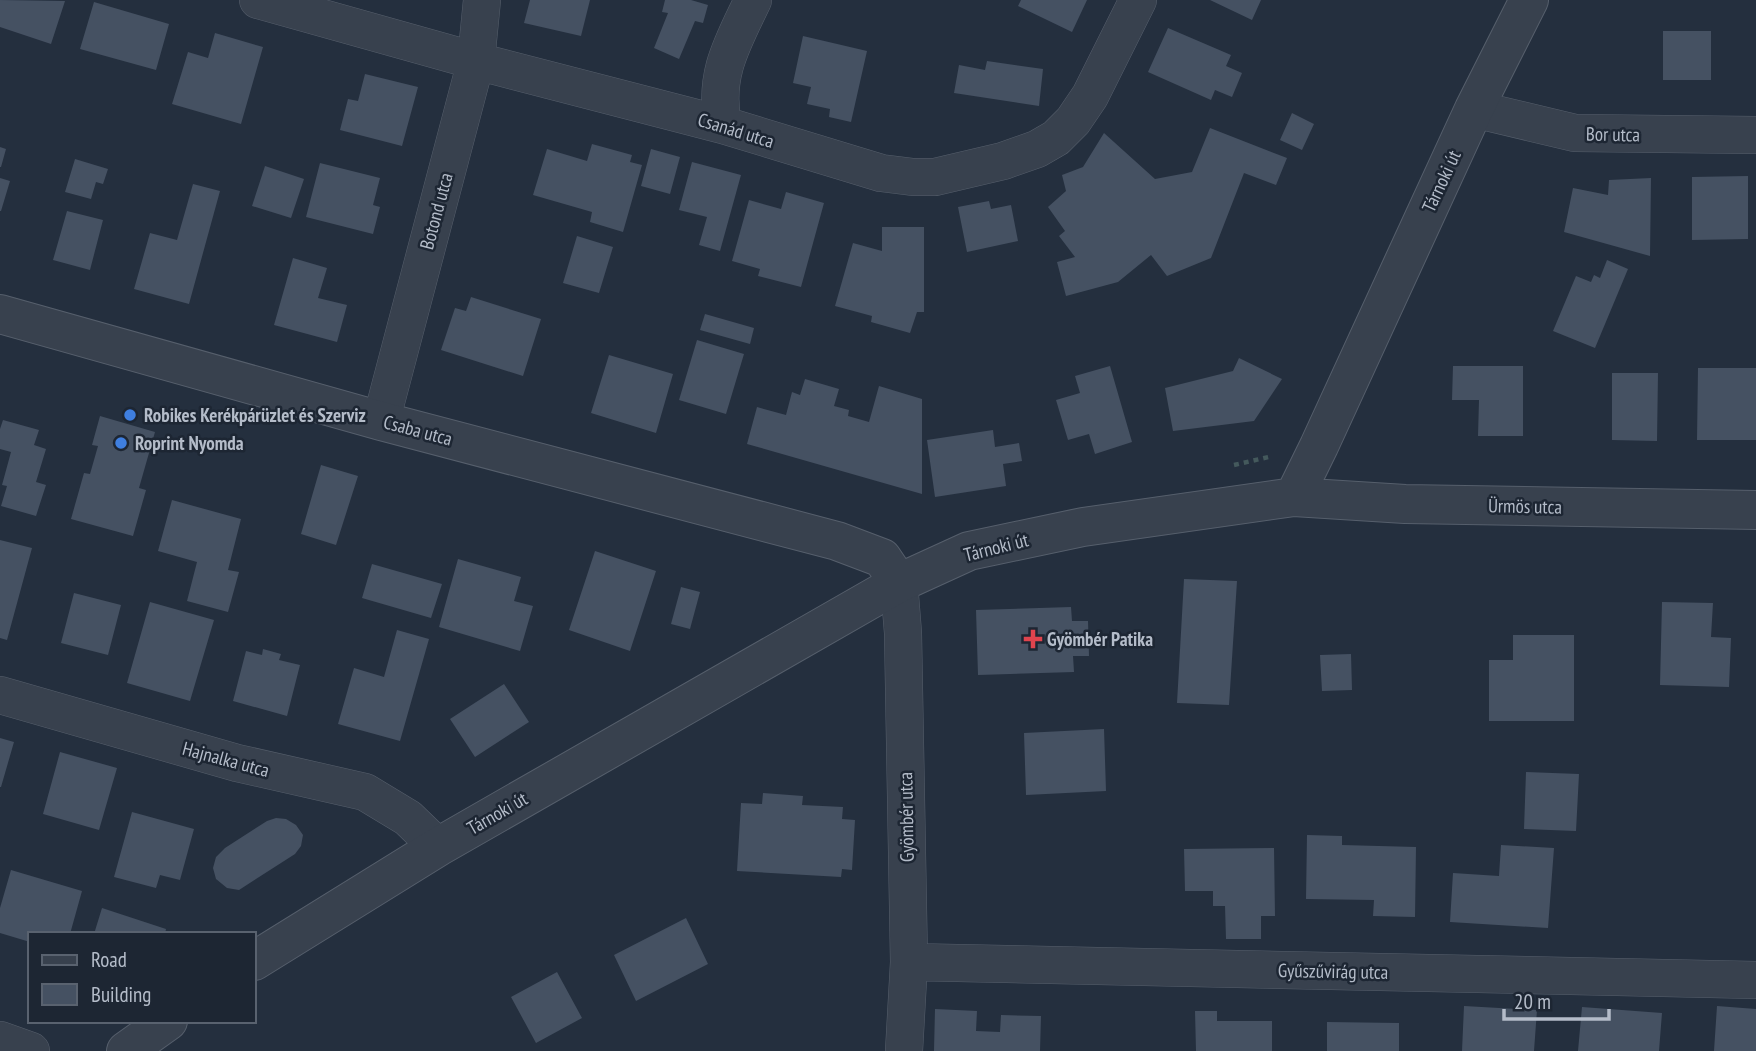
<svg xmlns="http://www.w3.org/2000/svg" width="1756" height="1051" viewBox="0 0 1756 1051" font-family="'PT Sans Narrow',sans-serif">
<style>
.building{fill:#455162}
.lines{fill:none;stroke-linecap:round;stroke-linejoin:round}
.minor-casing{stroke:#565f6c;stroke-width:38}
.tertiary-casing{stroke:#565f6c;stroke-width:40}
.path{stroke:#44595c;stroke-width:4.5;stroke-dasharray:5 5;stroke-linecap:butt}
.minor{stroke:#38414e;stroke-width:37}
.tertiary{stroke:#38414e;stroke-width:38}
.shop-dot{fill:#3f7fe0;stroke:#1d2633;stroke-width:2.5}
.health-dot{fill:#e0444e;stroke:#1d2633;stroke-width:2.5}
.labels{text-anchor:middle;stroke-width:5;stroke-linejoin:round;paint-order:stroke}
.street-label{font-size:19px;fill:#b4bcc9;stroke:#1d2633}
.poi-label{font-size:19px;font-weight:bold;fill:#b4bcc9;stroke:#1d2633;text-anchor:start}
</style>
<rect width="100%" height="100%" fill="#242f3e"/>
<path class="building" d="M0 0 65 1 51 44 0 27Z
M530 0H590L581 36 524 23Z
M665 0H691L708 5 703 23 695 21 679 59 654 48 668 13 662 12Z
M1021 0H1087L1072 32 1018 6Z
M1210 0H1261L1252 20Z
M94 2 169 24 156 70 80 49Z
M1168 28 1231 55 1226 66 1242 73 1232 97 1215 90 1211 100 1148 72Z
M1663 31H1711V80H1663Z
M215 33 263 47 241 124 172 104 188 52 208 58Z
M803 36 867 51 851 122 829 117 830 109 807 104 811 87 793 83Z
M987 61 1043 69 1039 106 954 93 959 65 985 70Z
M365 74 418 87 402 146 340 130 348 99 358 101Z
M1292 113 1314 124 1302 150 1280 140Z
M1210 128 1287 158 1276 185 1244 173 1211 258 1167 276 1151 255 1118 282 1066 296 1057 262 1075 257 1059 236 1065 231 1048 207 1066 191 1062 175 1083 167 1104 133 1155 179 1192 172Z
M592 144 632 155 630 162 642 165 623 232 590 222 592 212 533 195 547 149 587 161Z
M0 147 6 149 1 167H0Z
M651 149 680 157 670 194 641 186Z
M75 159 108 169 103 184 96 182 91 199 65 192Z
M692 162 741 175 720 251 699 245 707 217 679 210Z
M320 163 380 178 373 205 380 207 373 234 306 217Z
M265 166 304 179 291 218 252 206Z
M1748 176V239L1692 240V177Z
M0 178 10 181 1 211H0Z
M1651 178 1650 256 1564 232 1573 188 1608 195 1609 180Z
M193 184 220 191 189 304 134 289 150 233 177 240Z
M786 192 824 203 801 287 758 276 760 269 732 261 749 200 781 209Z
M989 201 991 209 1011 205 1018 241 967 252 958 207Z
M67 211 103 220 90 270 53 260Z
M882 227H924V312H917L910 333 871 322 872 316 835 306 853 243 882 251Z
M577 236 613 247 599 293 563 283Z
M293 258 327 268 318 298 347 305 337 342 274 325Z
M1607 260 1628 269 1595 348 1553 331 1576 276 1591 282 1594 275 1600 278Z
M471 297 541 319 523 376 441 350 455 308 466 311Z
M705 314 754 328 750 344 700 330Z
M697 340 744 354 726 414 679 400Z
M609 355 673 374 656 433 591 413Z
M1239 358 1282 379 1254 421 1173 431 1165 388 1233 371Z
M1110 366 1132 442 1095 454 1089 434 1068 440 1056 400 1080 393 1075 376Z
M1453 366H1523V436H1478L1479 400H1452Z
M1698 368H1756V440H1697Z
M1612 373H1658L1657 441 1612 440Z
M805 379 839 389 834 406 849 410 848 416 869 422 879 386 922 399V494L747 444 757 407 786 415 792 392 800 395Z
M100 416 155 432 139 488 146 490 133 536 71 519 84 473 90 474 98 446 92 445Z
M3 420 39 430 34 445 46 449 36 482 46 485 36 516 1 506 7 486 2 485 11 452 0 449V429Z
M993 430 995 447 1019 443 1022 461 1003 464 1006 486 935 497 927 440Z
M321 465 358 476 336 545 301 534Z
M172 500 241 519 228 570 239 572 228 612 187 601 197 562 158 551Z
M0 540 32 548 7 640 0 638Z
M595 551 656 571 630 651 569 630Z
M458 559 521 577 514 601 533 606 520 651 439 627Z
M372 564 442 584 431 618 362 598Z
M1184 579 1237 581 1229 705 1177 703Z
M681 587 700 592 690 629 671 624Z
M74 593 121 605 108 655 61 643Z
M150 602 214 620 190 701 127 683Z
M1662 602 1713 603 1711 637 1731 638 1729 687 1660 685Z
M1071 607 1072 621H1088L1089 656H1073L1074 672 978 675 976 610Z
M397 630 429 639 400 741 338 724 354 668 384 677Z
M1513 635H1574V721H1489V660H1513Z
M263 649 281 654 279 660 300 665 287 716 233 701 246 651 262 655Z
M1351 654 1352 690 1322 691 1320 655Z
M504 684 529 722 475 757 450 719Z
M1104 729 1106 791 1026 795 1024 733Z
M0 738 14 742 1 787H0Z
M60 752 117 768 99 830 43 814Z
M1526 772 1579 774 1576 831 1524 829Z
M763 793 803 796 802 805 843 807 842 819 855 820 852 870 842 869 841 877 737 871 741 803 762 804Z
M132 812 194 829 180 880 160 875 156 888 114 877Z
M276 818 286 819 296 825 303 835 301 846 295 854 239 890 227 888 216 879 213 868 216 857 225 848 267 821Z
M1307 835 1342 836V845L1416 847 1415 917 1373 916 1374 900 1306 899Z
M1501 845 1554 848 1548 928 1450 922 1453 873 1499 876Z
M1274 848 1275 916H1261V939H1226L1225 906H1213V891H1185L1184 849Z
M11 870 82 891 70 934H30V942L0 933V908Z
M102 908 166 929 165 934H94Z
M686 918 708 964 636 1001 614 955Z
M557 972 582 1018 536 1043 511 997Z
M1464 1006 1537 1010 1534 1051H1462Z
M1717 1006 1756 1009V1051H1714Z
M1582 1007 1662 1013 1659 1051H1578Z
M935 1009 977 1011 976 1031 1000 1032 1001 1015 1041 1016 1040 1051H934Z
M1195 1011H1217V1021H1272V1051H1196Z
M1327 1022 1399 1023V1051H1327Z"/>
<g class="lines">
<defs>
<path id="minor" d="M258 0 476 61 723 125 881 173 913 177H935L1003 161 1037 149 1056 138 1073 121 1090 96 1138 0
M1474 109 1575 133 1756 135
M723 125C713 75 732 44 753 0
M381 421 476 61 482 0
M899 583 903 633 909 962 904 1051
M0 695 237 763 365 792 408 818 438 847
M909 962 1756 980
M0 1040 31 1051"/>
<path id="tertiary" d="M0 314 381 421 837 541 882 558 899 583
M1294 497 1319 446 1474 109 1529 0
M254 961 438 847 899 583 969 551 1083 527 1294 497 1405 504 1756 510
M126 1051 168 1021"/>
</defs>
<use href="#minor" class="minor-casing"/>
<use href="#tertiary" class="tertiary-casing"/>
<path class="path" d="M1234 465 1273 456"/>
<use href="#minor" class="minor"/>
<use href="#tertiary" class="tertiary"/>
</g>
<g class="shop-dot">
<circle cx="130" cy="415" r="7"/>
<circle cx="121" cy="443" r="7"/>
</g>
<path class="health-dot" d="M1029.5 628.5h7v7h7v7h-7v7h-7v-7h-7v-7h7z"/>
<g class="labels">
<g class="street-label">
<text transform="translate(736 130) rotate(17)" y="7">Csanád utca</text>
<text transform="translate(1613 134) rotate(1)" y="7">Bor utca</text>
<text transform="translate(1441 181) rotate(-65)" y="7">Tárnoki út</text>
<text transform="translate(436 211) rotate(-75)" y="7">Botond utca</text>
<text transform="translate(418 430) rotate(15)" y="7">Csaba utca</text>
<text transform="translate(1525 506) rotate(1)" y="7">Ürmös utca</text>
<text transform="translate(996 547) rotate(-14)" y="7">Tárnoki út</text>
<text transform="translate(226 759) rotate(15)" y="7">Hajnalka utca</text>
<text transform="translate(497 813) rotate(-30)" y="7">Tárnoki út</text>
<text transform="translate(906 817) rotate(-91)" y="7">Gyömbér utca</text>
<text transform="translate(1333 971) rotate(1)" y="7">Gyűszűvirág utca</text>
</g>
<g class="poi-label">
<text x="144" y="422">Robikes Kerékpárüzlet és Szerviz</text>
<text x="135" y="450">Roprint Nyomda</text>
<text x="1047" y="646">Gyömbér Patika</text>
</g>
</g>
<rect x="28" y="932" width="228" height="91" fill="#1d2633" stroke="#59626f" stroke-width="2"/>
<rect x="42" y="955" width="35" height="10" fill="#38414e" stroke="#59626f" stroke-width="2"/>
<text x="91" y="967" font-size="21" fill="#b4bcc9">Road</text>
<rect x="42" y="984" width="35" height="21" fill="#455162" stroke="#59626f" stroke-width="2"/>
<text x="91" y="1002" font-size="21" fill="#b4bcc9">Building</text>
<path d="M1504 1009v10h105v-10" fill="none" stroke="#b4bcc9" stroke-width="3.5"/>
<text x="1514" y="1009" font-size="21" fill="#b4bcc9" stroke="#1d2633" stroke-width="5" paint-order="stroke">20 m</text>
</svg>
